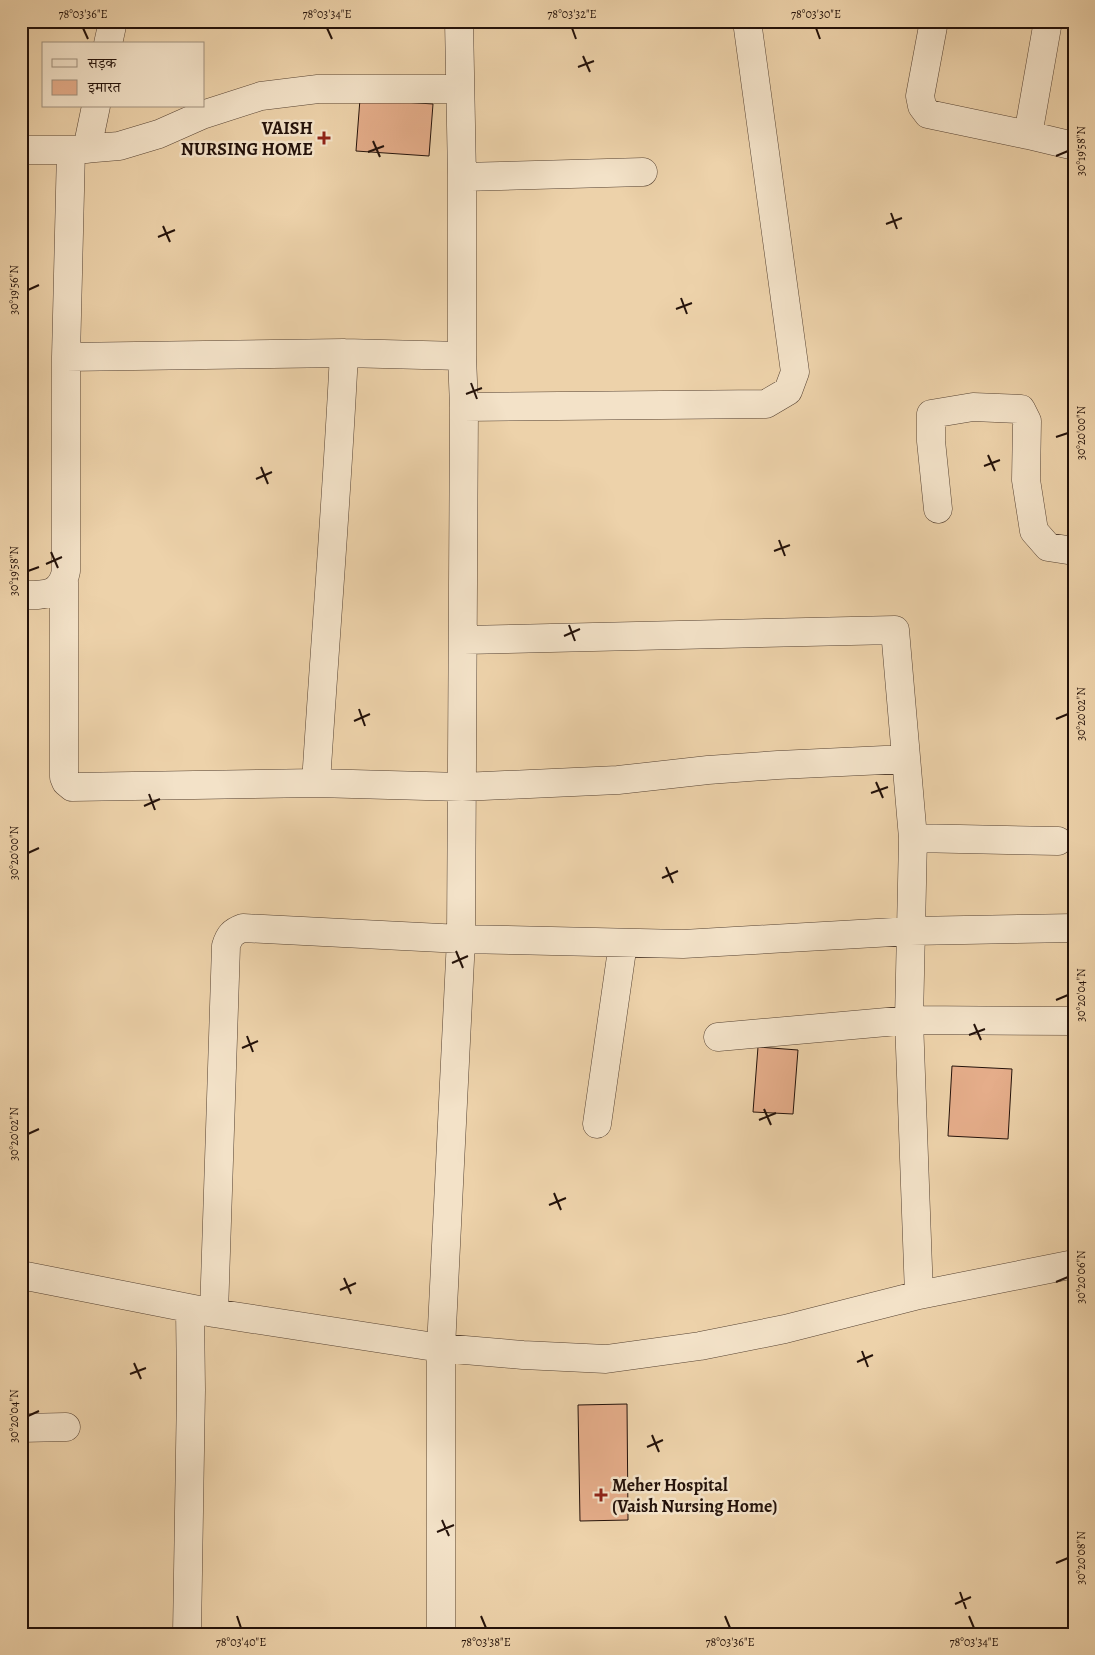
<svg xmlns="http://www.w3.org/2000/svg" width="1095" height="1655" viewBox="0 0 1095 1655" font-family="Alegreya,'Noto Serif Devanagari',serif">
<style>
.building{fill:#e5ad8a;stroke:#24120a}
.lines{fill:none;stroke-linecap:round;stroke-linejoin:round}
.minor-casing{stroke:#564232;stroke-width:29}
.minor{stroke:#f3e2c8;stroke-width:28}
.ticks{fill:none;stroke:#24120a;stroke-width:2}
.poi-dot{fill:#8f2418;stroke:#f3e2c8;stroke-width:2}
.labels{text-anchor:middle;stroke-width:5;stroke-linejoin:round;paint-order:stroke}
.poi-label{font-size:18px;font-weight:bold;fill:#24120a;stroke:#f3e2c8;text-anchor:end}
.neatline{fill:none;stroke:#24120a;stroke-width:2}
.ticks-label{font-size:12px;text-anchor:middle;fill:#24120a}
</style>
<rect width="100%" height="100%" fill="#edd2aa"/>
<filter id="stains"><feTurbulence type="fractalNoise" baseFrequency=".004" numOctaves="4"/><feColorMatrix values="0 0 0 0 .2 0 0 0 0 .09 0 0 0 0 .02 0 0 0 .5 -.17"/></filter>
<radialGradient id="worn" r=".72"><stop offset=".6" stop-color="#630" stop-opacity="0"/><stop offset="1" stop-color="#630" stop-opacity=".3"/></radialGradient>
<path class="building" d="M360 99 433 104 429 156 356 151Z
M758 1047 798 1050 793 1114 753 1112Z
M952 1066 1012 1069 1008 1139 948 1136Z
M627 1404 628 1520 580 1521 578 1405Z"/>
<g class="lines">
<defs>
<path id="minor" d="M934 21 920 96 922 106 928 114 1028 135 1074 146
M108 44 113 21
M1028 135 1048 21
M87 149 96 106
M21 150H71L119 146 159 134 202 115 261 96 318 89H459
M462 177 643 172
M66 357 344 353 462 356
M464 407 766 404 788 391 795 372 747 21
M938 509 931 441V414L973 407 1021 409 1027 421 1026 480 1034 531 1048 547 1074 551
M64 582V777L66 782 72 787 316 783 462 787 618 780 708 770 778 765 906 759
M21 595C43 595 61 597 66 571V357L71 150
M464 640 895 630 913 838 909 1020 919 1295
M316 783C325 640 337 497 344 353
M913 838 1058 841
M718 1037 909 1020 1074 1021
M597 1124 623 943
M21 1275 214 1313 441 1348 523 1355 606 1359 700 1346 785 1329 919 1295 1074 1264
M214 1313 226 946C229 936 232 932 243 928L461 939 683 944 911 931 1074 928
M21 1428 66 1427
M187 1634 191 1390 190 1309
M441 1634V1348L461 939 464 407 462 356V177L459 21"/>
</defs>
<use href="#minor" class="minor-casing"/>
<use href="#minor" class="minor"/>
</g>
<path class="ticks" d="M83 28 88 39M327 28 332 39M572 28 576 39M816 28 820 39M583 56 590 72M578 67 594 61M373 141 380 157M368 152 384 146M1056 156 1068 151M891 213 897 229M886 224 902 218M163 226 170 242M158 237 175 230M28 290 39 285M681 298 687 314M676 309 692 303M471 383 477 399M466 394 482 388M1056 437 1068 433M988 455 995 471M984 466 1000 460M261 467 268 484M256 479 272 472M779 540 785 556M774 551 790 545M51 552 58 568M46 564 62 557M28 571 39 567M569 625 575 641M564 636 580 629M359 709 365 726M1056 719 1068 714M354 721 370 714M876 782 883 798M871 793 888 787M149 794 155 810M144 806 160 799M28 853 39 848M666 867 673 883M662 878 678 871M456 951 463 968M452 963 468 956M1056 1000 1068 995M974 1024 981 1040M969 1035 985 1029M247 1036 253 1052M242 1048 258 1041M764 1109 771 1125M759 1120 776 1113M28 1134 39 1129M554 1193 561 1210M549 1205 566 1198M344 1278 351 1294M1056 1282 1068 1277M340 1290 356 1283M862 1351 868 1367M857 1362 873 1355M134 1363 141 1379M130 1374 146 1368M28 1416 39 1411M652 1435 659 1452M647 1447 663 1440M442 1520 449 1536M437 1532 454 1525M1056 1563 1068 1558M960 1592 966 1609M955 1604 971 1597M237 1616 241 1628M481 1616 486 1628M725 1616 730 1628M969 1616 974 1628"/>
<g class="poi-dot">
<path d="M321.5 130.5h5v5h5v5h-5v5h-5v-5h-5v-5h5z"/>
<path d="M598.5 1487.5h5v5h5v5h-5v5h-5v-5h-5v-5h5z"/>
</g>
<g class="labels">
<g class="poi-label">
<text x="313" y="134">VAISH<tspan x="313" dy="21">NURSING HOME</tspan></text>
<text x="612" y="1491" text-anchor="start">Meher Hospital<tspan x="612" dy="21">(Vaish Nursing Home)</tspan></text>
</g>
</g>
<rect width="1095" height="1655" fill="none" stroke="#edd2aa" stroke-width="55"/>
<rect x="42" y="42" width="162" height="65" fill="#f3e2c8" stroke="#a08f7c"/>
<rect x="52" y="59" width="25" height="8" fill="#f3e2c8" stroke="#a08f7c"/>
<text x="88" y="68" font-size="15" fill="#24120a">सड़क</text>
<rect x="52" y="80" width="25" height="15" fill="#e5ad8a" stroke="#a08f7c"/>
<text x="88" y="92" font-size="15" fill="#24120a">इमारत</text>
<rect x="28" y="28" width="1040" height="1600" class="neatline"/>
<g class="ticks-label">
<text x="83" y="18">78°03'36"E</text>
<text x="327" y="18">78°03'34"E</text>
<text x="572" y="18">78°03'32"E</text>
<text x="816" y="18">78°03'30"E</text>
<text transform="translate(1081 151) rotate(-90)" y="4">30°19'58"N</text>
<text transform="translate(14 290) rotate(-90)" y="4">30°19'56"N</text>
<text transform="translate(1081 433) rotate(-90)" y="4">30°20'00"N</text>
<text transform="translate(14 571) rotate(-90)" y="4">30°19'58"N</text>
<text transform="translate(1081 714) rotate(-90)" y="4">30°20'02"N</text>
<text transform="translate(14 853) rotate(-90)" y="4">30°20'00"N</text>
<text transform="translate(1081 995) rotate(-90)" y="4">30°20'04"N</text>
<text transform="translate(14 1134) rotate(-90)" y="4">30°20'02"N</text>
<text transform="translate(1081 1277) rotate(-90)" y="4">30°20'06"N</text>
<text transform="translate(14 1416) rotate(-90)" y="4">30°20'04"N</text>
<text transform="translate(1081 1558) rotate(-90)" y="4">30°20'08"N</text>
<text x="241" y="1646">78°03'40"E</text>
<text x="486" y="1646">78°03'38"E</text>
<text x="730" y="1646">78°03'36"E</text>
<text x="974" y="1646">78°03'34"E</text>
</g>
<rect width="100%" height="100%" filter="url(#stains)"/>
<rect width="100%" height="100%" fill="url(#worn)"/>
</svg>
